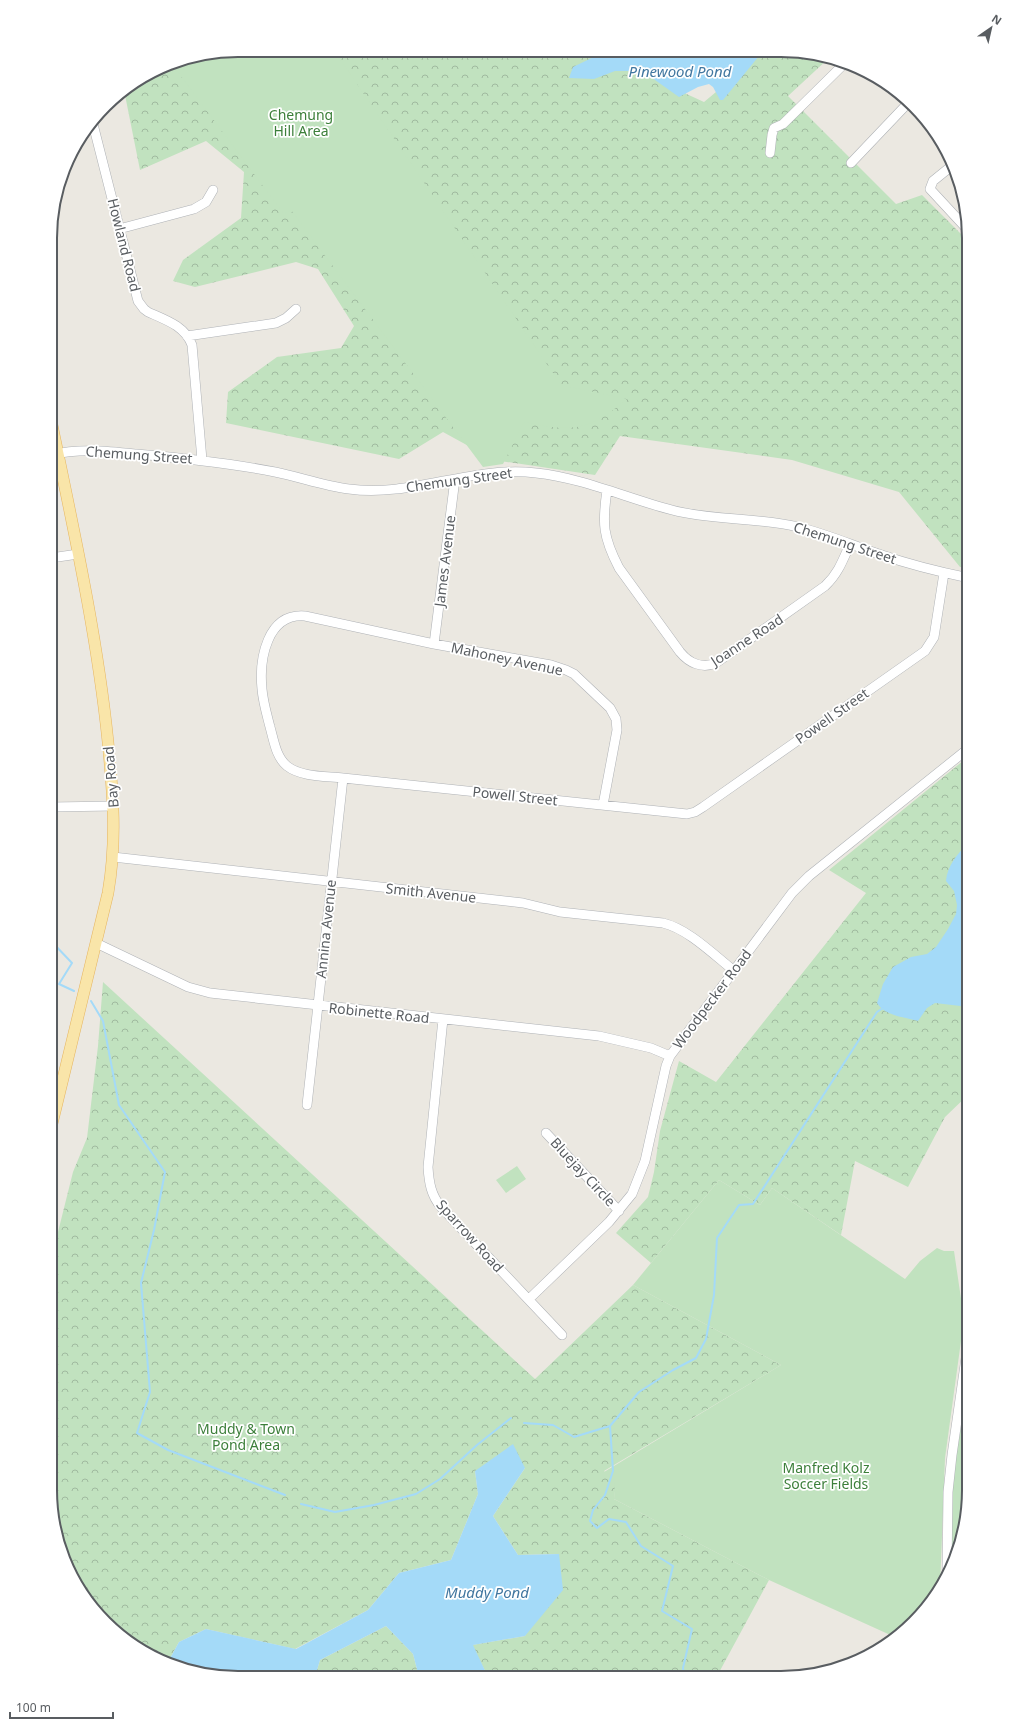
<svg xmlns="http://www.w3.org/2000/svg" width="1019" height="1728" viewBox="0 0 1019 1728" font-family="'Noto Sans',sans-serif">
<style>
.forest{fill:url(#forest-crowns)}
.park{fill:#c1e2bf}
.water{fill:#a4daf8}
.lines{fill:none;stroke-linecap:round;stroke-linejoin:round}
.stream{stroke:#a4daf8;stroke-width:2}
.minor-casing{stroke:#afb2b6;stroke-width:10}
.major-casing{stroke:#e6b55f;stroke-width:12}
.minor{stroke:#fff;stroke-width:9}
.major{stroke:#f9e5a9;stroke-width:11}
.labels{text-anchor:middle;stroke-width:3.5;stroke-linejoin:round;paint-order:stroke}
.park-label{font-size:14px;fill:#3c7f3a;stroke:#fff}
.street-label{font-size:14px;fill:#595d61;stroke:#fff}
.water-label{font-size:15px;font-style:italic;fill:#4177a0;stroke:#fff}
.rim{fill:none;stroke:#595d61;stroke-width:2}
</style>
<defs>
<pattern id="forest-crowns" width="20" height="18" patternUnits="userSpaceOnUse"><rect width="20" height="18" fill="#c1e2bf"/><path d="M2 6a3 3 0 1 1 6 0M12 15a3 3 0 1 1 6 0" fill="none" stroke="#a0ba9f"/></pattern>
</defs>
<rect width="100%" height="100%" fill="#ebe8e1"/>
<path class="forest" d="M238 50 600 51 606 57 704 102 764 52H806L829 58 788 96 896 204 922 195 969 242V568L960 567 899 492 792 460 620 436 595 475 494 460 443 432 399 459 226 423 228 392 277 357 341 348 354 326 318 269 296 262 195 287 173 281 183 260 241 218 244 172 206 141 140 170 124 90 166 64Z
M969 756V1094L945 1117 908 1187 855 1161 841 1235 772 1188 760 1205 719 1180 651 1263 616 1233 648 1197 654 1172 660 1131 679 1061 716 1082 866 893 829 870Z
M103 982 535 1379 633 1285 781 1365 604 1471 616 1483 614 1499 769 1580 716 1678 488 1677 472 1645 525 1636 559 1554 518 1555 493 1516 525 1468 475 1471 478 1494 451 1560 399 1573 368 1610 295 1649 206 1629 179 1642 167 1664 123 1639 89 1604 64 1562 50 1490V1264L73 1172 87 1138 98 1046Z
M386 1626 413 1654 419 1677H315L320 1660Z"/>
<path class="park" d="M238 50H334L561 385 627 399C615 408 601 421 585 425 566 431 543 426 524 422L503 464 483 467 291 210 284 214 171 63Z
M517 1166 526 1179 506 1193 496 1180Z
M719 1180 760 1205 772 1188 905 1279 920 1261 937 1248 944 1251H954L964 1319 945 1458 940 1587 930 1604 897 1638 769 1580 614 1499 615 1483 604 1472 781 1365 633 1285Z
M969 1364V1503L959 1551 950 1567 953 1474Z"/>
<path class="water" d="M599 51 765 52 759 56 723 100H720L713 87 709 84 698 87 679 97 648 75 630 71H615L594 79 569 78 573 67 600 54Z
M969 842V1007L935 1003 927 1008 918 1021C904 1017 885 1016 877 1003L883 984 893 967 911 957 927 954 936 947 948 929 956 914 957 905 954 891 946 881C947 866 958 853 969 842Z
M513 1444 525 1468 493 1516 518 1555 559 1554 563 1590 525 1636 473 1645 488 1677H419L413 1654 386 1626 320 1660 315 1677 214 1676 167 1664 179 1642 206 1629 296 1649 368 1610 399 1573 451 1560 478 1494 475 1471Z"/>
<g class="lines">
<path class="stream" d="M51 941 72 963 59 984 74 991
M91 1001 103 1021 119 1105 165 1172 154 1230 141 1283 150 1392 137 1433 168 1450 285 1495
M524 1423 553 1425 574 1437 610 1426 639 1392 673 1370 696 1358 706 1339 714 1295 717 1238 739 1205 753 1204 877 1012 883 1008
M610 1426 613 1471 605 1495 593 1510 590 1521 597 1528 609 1519 626 1522 641 1546 673 1566 662 1611 692 1629 683 1668 685 1678
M301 1504 335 1512 374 1505 416 1494 440 1479 477 1445 511 1418"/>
<defs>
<path id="minor" d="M93 124 138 301 144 309 148 312C166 320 185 326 192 345L202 460
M770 153 772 135 774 128 783 124 846 62
M851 163 909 102
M954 164 933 181 930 189 967 229
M119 229 194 209 206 202 213 190
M187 336 276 323 286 318 296 309
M51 455C79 448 107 451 136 454 183 458 229 463 275 472 300 477 324 486 349 489 410 498 473 465 536 473 583 478 626 498 672 510 713 521 756 517 798 527 827 534 854 546 882 555 911 565 940 572 969 578
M607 490C602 524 603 537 619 568L680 652C689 663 702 669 716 663L825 586C838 574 843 560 850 544
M51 558 78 554
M434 644 455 479
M603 805 617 730 616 719 610 708 574 674 566 670 551 665 434 644 305 616C267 613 259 659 262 689 263 702 267 715 270 727 274 741 276 757 287 766 301 777 325 776 343 778L687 814 695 812 703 807 925 651 934 637 944 573
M51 807 114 806
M113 857 523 903 560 912 663 923C688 929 713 954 733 970
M96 943 188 987 210 993 599 1036 651 1048 670 1056
M443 1019 428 1167C429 1183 431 1195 441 1207L562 1335
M307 1105 343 778
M546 1133 619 1211
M969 1280V1240
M529 1299 609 1222 632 1194 645 1161 666 1066 670 1056 792 893 809 876 969 748
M947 1572 948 1492 952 1455 969 1337"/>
<path id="major" d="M50 1132 108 893C117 841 113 794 108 742 97 634 73 527 51 420"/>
</defs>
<use href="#minor" class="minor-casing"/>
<use href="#major" class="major-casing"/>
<use href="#minor" class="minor"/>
<use href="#major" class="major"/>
</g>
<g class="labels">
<g class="park-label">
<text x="301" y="120">Chemung<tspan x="301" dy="16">Hill Area</tspan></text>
<text x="246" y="1434">Muddy &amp; Town<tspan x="246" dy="16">Pond Area</tspan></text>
<text x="826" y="1473">Manfred Kolz<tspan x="826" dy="16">Soccer Fields</tspan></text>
</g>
<g class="street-label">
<text transform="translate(124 245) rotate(76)" y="5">Howland Road</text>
<text transform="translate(139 455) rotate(4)" y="5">Chemung Street</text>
<text transform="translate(459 480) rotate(-8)" y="5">Chemung Street</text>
<text transform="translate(845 543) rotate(18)" y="5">Chemung Street</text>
<text transform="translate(445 561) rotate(-83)" y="5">James Avenue</text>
<text transform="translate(747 640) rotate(-33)" y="5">Joanne Road</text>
<text transform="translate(507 659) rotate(12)" y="5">Mahoney Avenue</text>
<text transform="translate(832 716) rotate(-35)" y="5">Powell Street</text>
<text transform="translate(111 777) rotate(-95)" y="5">Bay Road</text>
<text transform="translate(515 796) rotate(6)" y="5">Powell Street</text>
<text transform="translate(431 893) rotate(6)" y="5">Smith Avenue</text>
<text transform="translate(326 929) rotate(-84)" y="5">Annina Avenue</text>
<text transform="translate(712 999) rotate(-53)" y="5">Woodpecker Road</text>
<text transform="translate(379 1013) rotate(6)" y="5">Robinette Road</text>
<text transform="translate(583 1172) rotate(47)" y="5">Bluejay Circle</text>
<text transform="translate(470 1236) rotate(48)" y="5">Sparrow Road</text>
</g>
<g class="water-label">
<text x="680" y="77">Pinewood Pond</text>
<text x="487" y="1598">Muddy Pond</text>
</g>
</g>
<path d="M0 0H1019V1728H0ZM238 57H781A181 181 0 0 1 962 238V1490A181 181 0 0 1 781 1671H238A181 181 0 0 1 57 1490V238A181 181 0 0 1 238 57Z" fill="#fff" fill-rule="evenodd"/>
<path class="rim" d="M238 57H781A181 181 0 0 1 962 238V1490A181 181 0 0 1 781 1671H238A181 181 0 0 1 57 1490V238A181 181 0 0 1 238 57Z"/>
<g transform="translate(991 28) rotate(34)" stroke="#ffffff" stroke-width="3" paint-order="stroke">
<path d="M0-3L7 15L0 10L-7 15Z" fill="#595d61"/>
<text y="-6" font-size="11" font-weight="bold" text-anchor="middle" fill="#595d61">N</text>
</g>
<path d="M10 1712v6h103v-6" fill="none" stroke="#595d61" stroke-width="2"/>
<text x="16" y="1712" font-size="12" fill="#595d61" stroke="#ffffff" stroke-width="3" paint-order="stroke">100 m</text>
</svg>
